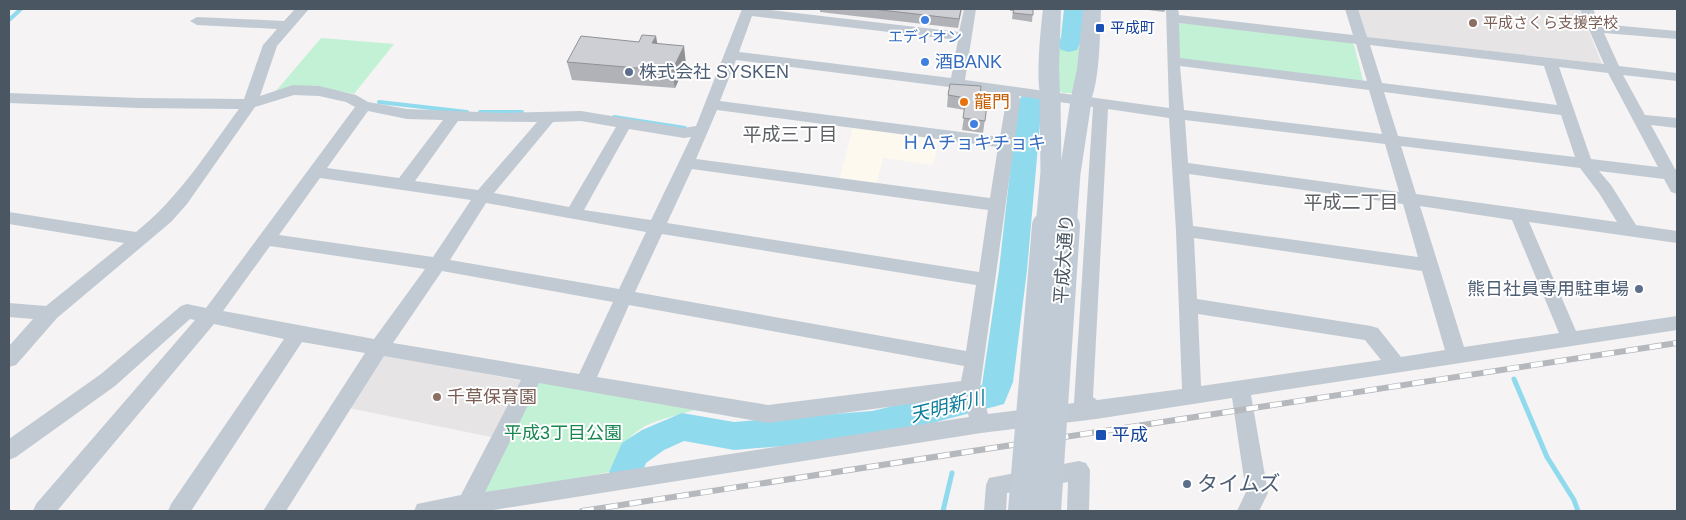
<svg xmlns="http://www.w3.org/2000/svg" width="1686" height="520" viewBox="0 0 1686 520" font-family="Arial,'Noto Sans JP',sans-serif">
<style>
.commercial{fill:#fdf9ef}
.education{fill:#e6e4e5}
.green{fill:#c3f1d5}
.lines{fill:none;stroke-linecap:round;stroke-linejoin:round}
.stream-far1{stroke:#90daee;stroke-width:4}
.stream{stroke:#90daee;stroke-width:5}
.river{fill:#90daee;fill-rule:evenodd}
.street{fill:#c1cad2;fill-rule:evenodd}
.secondary{fill:#c1cbd6;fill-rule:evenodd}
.rail-casing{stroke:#b5b8bd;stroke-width:6}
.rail{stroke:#fff;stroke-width:4.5;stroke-dasharray:12;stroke-linecap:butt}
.secondary-bridge-far1{stroke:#c1cbd6;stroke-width:21}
.secondary-bridge{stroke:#c1cbd6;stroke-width:28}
.wall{fill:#b0b2b7}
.shaded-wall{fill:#909195}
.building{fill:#cdcfd5;stroke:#909195}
.shop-dot{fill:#3f7fe0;stroke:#fff;stroke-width:2}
.education-dot{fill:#8d6e63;stroke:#fff;stroke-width:2}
.transit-dot{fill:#1a4fb4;stroke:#fff;stroke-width:2}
.service-dot{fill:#5c6f8a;stroke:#fff;stroke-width:2}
.food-dot{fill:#e8710a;stroke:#fff;stroke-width:2}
.labels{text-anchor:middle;stroke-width:4;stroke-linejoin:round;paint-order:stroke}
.far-education-label{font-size:15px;fill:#785e54;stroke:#fff;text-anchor:start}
.far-transit-label{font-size:15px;fill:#164399;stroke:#fff;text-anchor:start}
.far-shop-label{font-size:15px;fill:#366cbe;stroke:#fff}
.shop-label{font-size:18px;fill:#366cbe;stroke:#fff;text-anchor:start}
.service-label{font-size:18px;fill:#4e5e75;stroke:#fff;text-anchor:start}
.food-label{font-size:18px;fill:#c56008;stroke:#fff;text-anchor:start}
.street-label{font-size:18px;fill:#4a5661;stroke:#fff}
.education-label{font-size:18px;fill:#785e54;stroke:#fff;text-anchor:start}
.park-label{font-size:18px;fill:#17864f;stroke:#fff}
.transit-label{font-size:18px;fill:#164399;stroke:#fff;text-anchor:start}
.neighbourhood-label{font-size:19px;fill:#5f6368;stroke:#fff}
.water-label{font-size:19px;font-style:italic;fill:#0c7c9b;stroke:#fff}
.near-service-label{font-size:21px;fill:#4e5e75;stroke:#fff;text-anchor:start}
</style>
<rect width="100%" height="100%" fill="#f5f3f3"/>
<path class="commercial" d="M854 123 940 134 933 165 883 158 875 189 838 184Z"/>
<path class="education" d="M1357 9H1580L1602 64 1366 37Z
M387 355 522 381 496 438 349 408 380 358Z"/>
<path class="green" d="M1180 23 1349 42 1354 45 1363 80 1360 82 1184 61 1178 57 1177 24Z
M321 38 394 44 354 94 340 91H276Z
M1057 44 1082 47 1073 93H1063L1059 91Z
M537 381 695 410C644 425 634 422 609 472L483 497 479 491Z"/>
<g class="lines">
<path class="stream-far1" d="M9 20 21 9
M379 102 467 112
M480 112H522
M614 117 685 128"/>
<path class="stream" d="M1514 379 1547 457 1574 500 1578 511
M943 511 952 473"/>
<path class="river" d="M1064 9H1084L1083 37 1077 50 1069 52 1061 50 1058 45 1061 37Z
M1030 94 1038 96 1042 101 1027 270 1013 382 1004 404 872 439 734 450 684 441 664 450 646 463 638 483 626 487 614 483 609 472 622 443 642 430 682 413 734 422 872 411 982 385 999 270 1018 101 1022 96Z"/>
<path class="street" d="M295 9H309L277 46 260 96 293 85 319 86 356 95 368 102 407 109 503 113 581 111 684 128 696 126 742 9H761L959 32 964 9H976L965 80 1169 108 1166 9H1178L1179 15 1353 35 1345 9H1358L1367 37 1604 64 1580 9H1593L1600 24 1677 31V39L1604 33 1619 66 1677 73V81L1623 75 1645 115 1677 118V128L1651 125 1675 169 1677 170V194L1671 192 1664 179 1599 171 1611 185 1636 225 1677 231V243L1529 222 1576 331 1677 316V330L1251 395 1268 493 1259 511H1237L1246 492 1232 398 1096 419 981 433 487 511H414L417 504 461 495 521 380 384 356 286 511H263L365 353 302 342 191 511H168L171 504 284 339 214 324 57 511H33L36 504 195 320 190 319 115 386 16 457 9 460V439L101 374 181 306 187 304 206 308 355 107 346 102 319 96 294 95 255 107 187 204 171 222 57 318 16 365 9 367V346L33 319 9 317V303L46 306 124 243 9 224V212L136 232C179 198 207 152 239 109L139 108 9 103V93L139 98 244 99 263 45 277 29 197 25 190 21 197 17 284 21ZM752 16 958 40 951 78 739 52ZM1179 23 1356 44 1367 81 1180 58ZM1370 45 1544 66 1557 105 1382 83ZM736 60 1004 94 1006 102 1000 137 720 101ZM1180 66 1369 90 1382 134 1184 110ZM1559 67 1608 73 1658 167 1591 159ZM1384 92 1561 115 1575 157 1398 136ZM1019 96 1093 107 1074 403 988 414 980 388 1020 102ZM1108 109 1169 118 1176 231 1182 389 1097 400 1093 397ZM717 110 998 147 990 198 696 159ZM368 111 407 119 443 120 399 178 327 168ZM1185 120 1385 144 1399 192 1188 163ZM458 121 537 122 478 190 415 181ZM581 121 616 127 569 207 494 193 553 122ZM629 129 684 138 691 137 651 220 584 210ZM1401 146 1580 168 1599 193 1617 222 1416 194ZM692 169 988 210 979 272 667 223ZM1189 174 1403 204 1418 257 1193 226ZM320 178 471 200 433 257 279 235ZM486 203 646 232 619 289 450 260ZM1420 206 1512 220 1559 333 1464 347ZM662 234 976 285 966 351 635 292ZM1194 238 1422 271 1445 350 1401 357 1378 328 1371 326 1197 299ZM270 246 425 269 374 339 223 311ZM442 271 613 302 579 374 393 343ZM629 305 964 366 961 381 768 405 597 377ZM1198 314 1365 340 1381 360 1201 386ZM539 383 768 423 963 397 969 417 485 492Z
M1079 461 1086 463 1090 470 1089 511H1067L1068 482 1007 493 1006 511H984L986 485 989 478Z"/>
<path class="secondary" d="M1043 9H1061L1059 67 1060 97 1057 102 1050 104 1043 102C1034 89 1041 26 1043 9Z
M1083 9H1101C1100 32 1100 88 1088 106L1081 108 1074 106 1070 101 1077 69Z"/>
<defs>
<path id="rail" d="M582 511 1677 343"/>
</defs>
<use href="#rail" class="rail-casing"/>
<use href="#rail" class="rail"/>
<path class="secondary-bridge-far1" d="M1046 227 1051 172 1050 97
M1066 227 1070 173 1081 101"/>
<path class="secondary-bridge" d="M1022 511 1046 226
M1047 511 1066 226"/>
</g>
<path class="wall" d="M820 9H962L958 28 820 12Z
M1010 9H1033L1032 22 1012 19 1013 11H1010Z
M1140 9H1166L1164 12Z
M639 42 657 44 686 64 675 88 572 80 567 62Z
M950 84 979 103 987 104 983 133 962 130 965 110 947 107 948 95Z"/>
<path class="shaded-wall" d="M656 36 659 53 652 43Z
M684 46 686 64 675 88 672 71Z"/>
<path class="building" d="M872 9H961L959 19Z
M1014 9H1033V15L1013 13Z
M642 35 656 36 652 43 684 46 672 71 567 62 581 36 639 42Z
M950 84 981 86 979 103 987 104 985 121 963 118 966 98 948 95Z"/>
<g class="shop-dot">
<circle cx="925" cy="20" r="5"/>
<circle cx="925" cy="62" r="5"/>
<circle cx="974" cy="124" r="5"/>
</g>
<g class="education-dot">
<circle cx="1473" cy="23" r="5"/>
<circle cx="437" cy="397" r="5"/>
</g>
<g class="transit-dot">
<rect x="1095" y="23" width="10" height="10" rx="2.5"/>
<rect x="1095" y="429" width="12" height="12" rx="2.5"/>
</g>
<g class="service-dot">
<circle cx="629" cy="72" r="5"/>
<circle cx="1639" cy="289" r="5"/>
<circle cx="1187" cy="484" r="5"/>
</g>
<circle class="food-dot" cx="964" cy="102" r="5"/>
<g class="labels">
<g class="far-education-label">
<text x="1483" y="28">平成さくら支援学校</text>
</g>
<g class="far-transit-label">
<text x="1110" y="33">平成町</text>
</g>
<g class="far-shop-label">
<text x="925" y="42">エディオン</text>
</g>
<g class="shop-label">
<text x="935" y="68">酒BANK</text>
<text x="974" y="149" text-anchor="middle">ＨＡチョキチョキ</text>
</g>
<g class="service-label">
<text x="639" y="78">株式会社 SYSKEN</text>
<text x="1629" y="295" text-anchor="end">熊日社員専用駐車場</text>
</g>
<g class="food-label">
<text x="974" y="108">龍門</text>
</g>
<g class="street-label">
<text transform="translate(1064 259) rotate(-86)" y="6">平成大通り</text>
</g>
<g class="education-label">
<text x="447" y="403">千草保育園</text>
</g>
<g class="park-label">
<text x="563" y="439">平成3丁目公園</text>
</g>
<g class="transit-label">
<text x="1112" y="441">平成</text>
</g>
<g class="neighbourhood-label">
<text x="790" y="141">平成三丁目</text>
<text x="1351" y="209">平成二丁目</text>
</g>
<g class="water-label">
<text transform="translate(947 406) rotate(-14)" y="7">天明新川</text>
</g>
<g class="near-service-label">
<text x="1197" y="491">タイムズ</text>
</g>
</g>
<rect width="1686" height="520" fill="none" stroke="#4a5661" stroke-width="20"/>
</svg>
